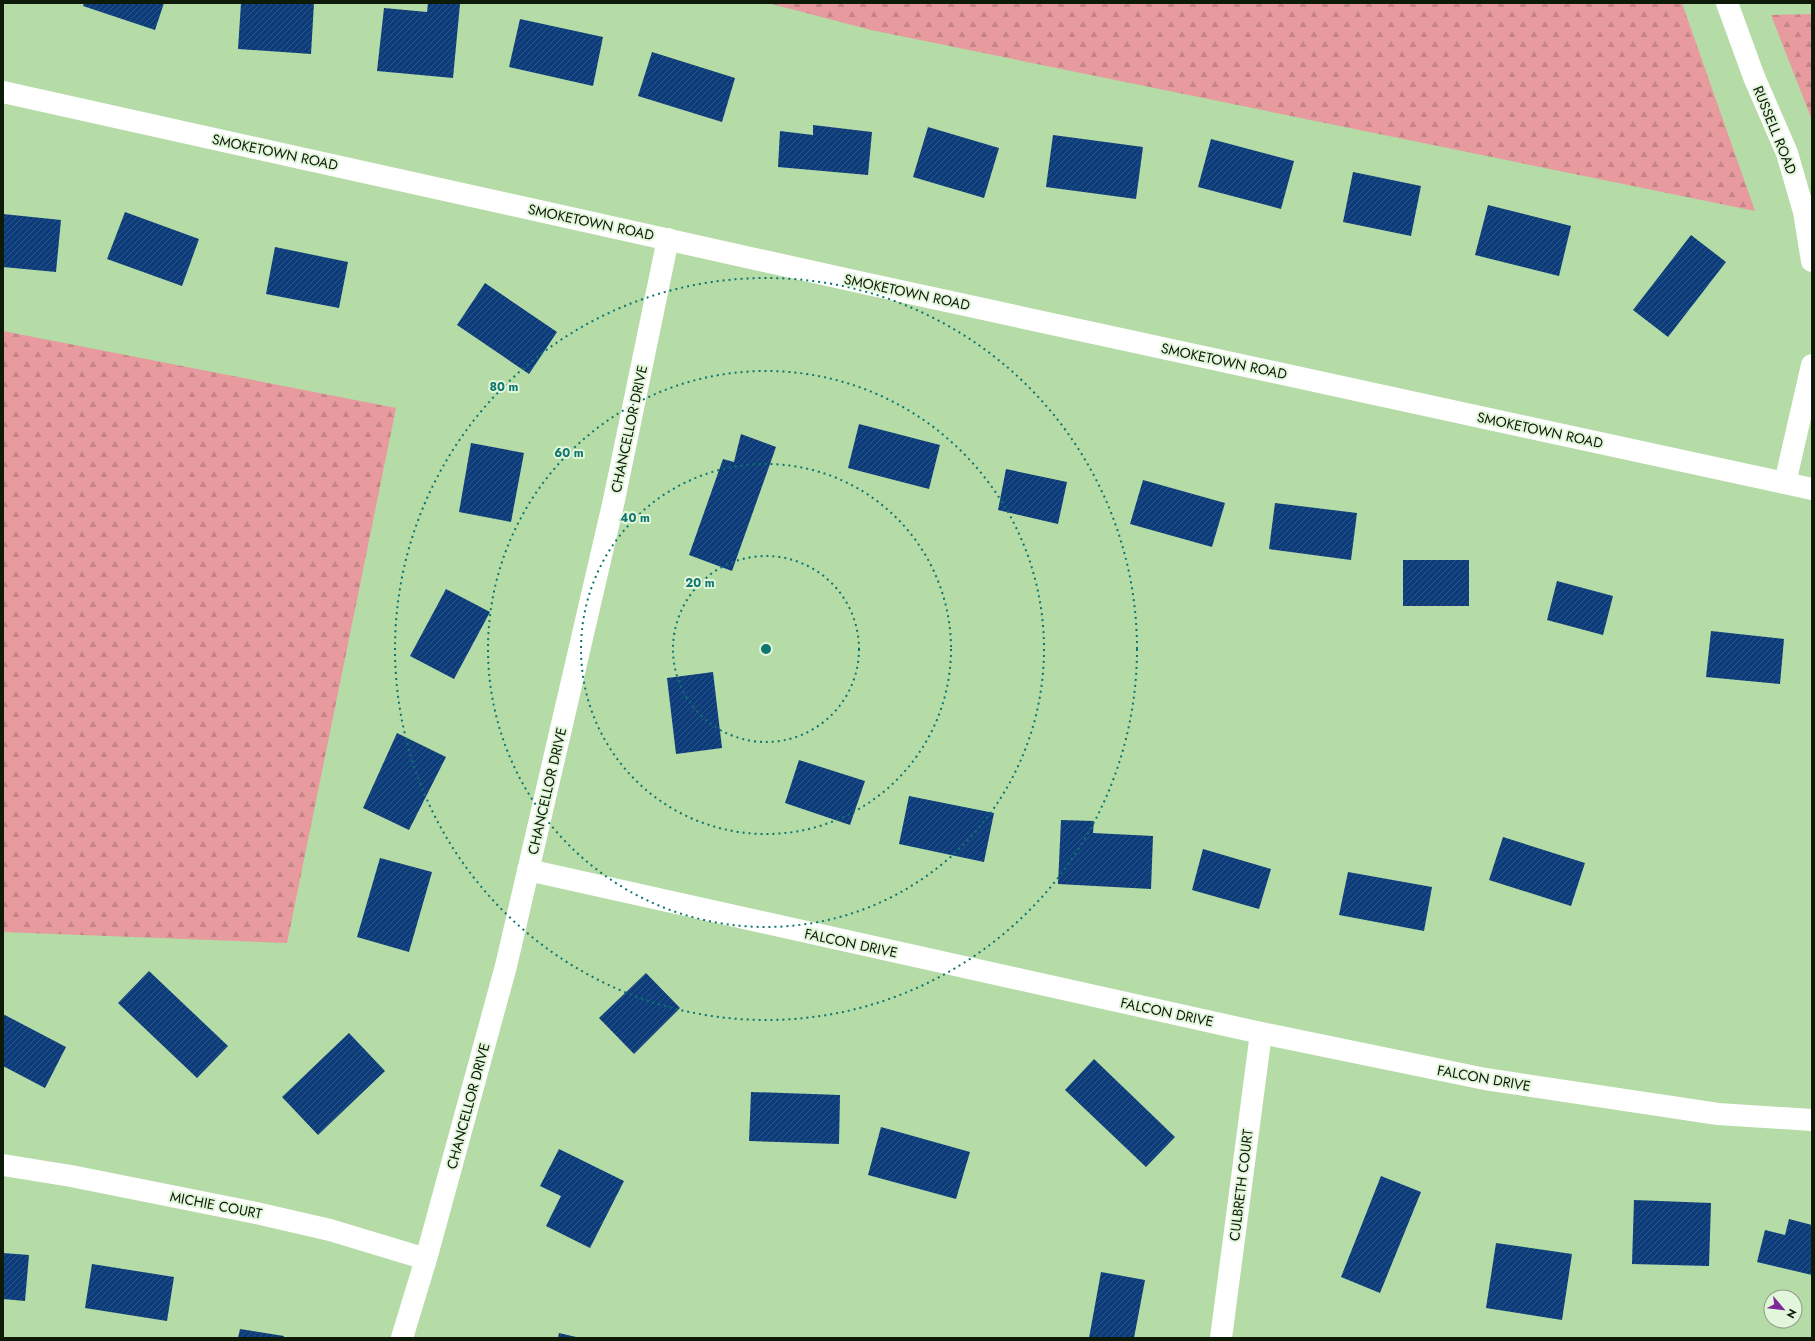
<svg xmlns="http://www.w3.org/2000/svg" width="1815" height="1341" viewBox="0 0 1815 1341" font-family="Jost,sans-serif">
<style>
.forest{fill:url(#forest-firs)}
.building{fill:url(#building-hatch)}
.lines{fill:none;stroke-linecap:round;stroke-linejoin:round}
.minor{stroke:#fff;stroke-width:22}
.secondary{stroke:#fff;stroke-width:22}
.ring{fill:none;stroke:#0f766e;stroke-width:2;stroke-dasharray:2 4}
.labels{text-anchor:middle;stroke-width:4;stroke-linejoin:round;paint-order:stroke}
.street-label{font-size:14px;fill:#0d1a07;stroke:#e2f6db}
.centre{fill:#0f766e;stroke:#e2f6db;stroke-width:2}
.ring-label{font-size:12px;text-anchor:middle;font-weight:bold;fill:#0f766e;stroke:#e2f6db;stroke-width:4;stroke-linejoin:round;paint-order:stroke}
</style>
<defs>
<pattern id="forest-firs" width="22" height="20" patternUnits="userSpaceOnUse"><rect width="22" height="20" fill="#e79b9e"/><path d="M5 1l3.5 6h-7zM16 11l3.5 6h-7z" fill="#c58587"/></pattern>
<pattern id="building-hatch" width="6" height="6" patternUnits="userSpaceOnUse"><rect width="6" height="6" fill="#0c3c7a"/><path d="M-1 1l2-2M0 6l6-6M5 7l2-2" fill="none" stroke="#2e5586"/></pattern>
</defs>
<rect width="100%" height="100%" fill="#b5dba6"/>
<path class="forest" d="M768 3H1682L1755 211 871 30Z
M1812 14V120L1771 15Z
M3 331 396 408 287 943 3 932Z"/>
<path class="building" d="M84 3H164L155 30 83 6Z
M241 3H314L311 54 238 49Z
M428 3 460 4 453 78 377 71 384 8 427 12Z
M520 19 603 37 593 86 509 67Z
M652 52 735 78 722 122 638 96Z
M813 125 872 132 868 175 778 167 780 131 813 135Z
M928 127 999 148 984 198 913 177Z
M1053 135 1143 147 1136 199 1046 187Z
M1211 139 1294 161 1281 209 1198 187Z
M1353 172 1421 186 1411 236 1343 222Z
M1488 205 1571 226 1559 276 1475 255Z
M125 212 199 239 182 286 107 259Z
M3 214 61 220 56 272 3 267Z
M1691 235 1726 262 1668 337 1633 310Z
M275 247 348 262 339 308 266 294Z
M485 283 557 332 529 374 457 325Z
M859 424 940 445 929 489 848 468Z
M741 434 776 447 732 571 689 555 723 459 734 462Z
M471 443 524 453 511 522 459 512Z
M1006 469 1067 482 1058 524 998 510Z
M1143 480 1225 503 1212 547 1130 524Z
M1275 503 1357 513 1351 560 1269 549Z
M1403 560H1469V606H1403Z
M1557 581 1613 596 1603 635 1547 620Z
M446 589 490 612 454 679 410 656Z
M1711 631 1784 639 1780 684 1706 677Z
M713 672 722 748 676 754 667 678Z
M397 733 446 757 409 830 363 808Z
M799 760 865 781 850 825 785 803Z
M909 796 994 813 984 862 899 844Z
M1061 820 1094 821 1093 833 1153 836 1151 889 1058 884Z
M1503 837 1585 863 1571 906 1489 880Z
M1203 849 1271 869 1259 909 1192 890Z
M380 858 432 872 409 952 357 937Z
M1348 872 1432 887 1424 931 1339 915Z
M149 971 228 1046 197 1078 118 1003Z
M646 973 680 1008 634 1054 599 1018Z
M3 1014 66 1047 45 1088 3 1066Z
M349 1033 385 1071 318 1135 282 1097Z
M1094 1059 1175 1137 1146 1167 1065 1090Z
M751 1092 840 1095 839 1144 749 1141Z
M881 1127 970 1152 956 1199 868 1175Z
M559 1149 624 1181 590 1248 546 1226 561 1196 540 1186Z
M1381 1176 1421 1192 1380 1293 1341 1277Z
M1634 1200 1711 1203 1709 1266 1632 1264Z
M1789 1219 1812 1225V1275L1757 1262 1765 1230 1785 1235Z
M1496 1243 1572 1254 1562 1320 1486 1308Z
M3 1253 29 1255 25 1301 3 1299Z
M92 1264 174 1277 167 1321 85 1308Z
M1101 1272 1145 1280 1134 1338H1089Z
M240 1329 284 1336V1338H238Z
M559 1333 576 1337V1338H558Z"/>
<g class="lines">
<path class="minor" d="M1727 3 1754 77 1787 153 1804 212 1812 261
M1785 483 1812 365
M528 870 1261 1033 1485 1079 1718 1114 1812 1120
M3 1165 71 1176 256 1213 330 1230 426 1259
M402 1338 426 1259 506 966 614 500 668 239
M1221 1338 1261 1033"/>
<path class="secondary" d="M3 92 868 284 1812 489"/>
</g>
<g class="ring">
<circle cx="766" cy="649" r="93"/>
<circle cx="766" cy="649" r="185"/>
<circle cx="766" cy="649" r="278"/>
<circle cx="766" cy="649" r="371"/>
</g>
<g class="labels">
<g class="street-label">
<text transform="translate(1775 130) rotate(68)" y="5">RUSSELL ROAD</text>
<text transform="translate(275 152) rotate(12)" y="5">SMOKETOWN ROAD</text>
<text transform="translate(591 222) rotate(12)" y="5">SMOKETOWN ROAD</text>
<text transform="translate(907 292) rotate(12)" y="5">SMOKETOWN ROAD</text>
<text transform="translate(1224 361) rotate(12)" y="5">SMOKETOWN ROAD</text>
<text transform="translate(629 429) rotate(-78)" y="5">CHANCELLOR DRIVE</text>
<text transform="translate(1540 430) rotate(12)" y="5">SMOKETOWN ROAD</text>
<text transform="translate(547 791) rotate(-77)" y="5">CHANCELLOR DRIVE</text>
<text transform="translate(851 943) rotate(12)" y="5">FALCON DRIVE</text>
<text transform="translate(1167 1012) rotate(12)" y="5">FALCON DRIVE</text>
<text transform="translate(1484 1078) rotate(10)" y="5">FALCON DRIVE</text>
<text transform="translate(468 1106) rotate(-75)" y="5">CHANCELLOR DRIVE</text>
<text transform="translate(1241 1185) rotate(-83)" y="5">CULBRETH COURT</text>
<text transform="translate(216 1205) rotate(11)" y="5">MICHIE COURT</text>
</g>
</g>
<circle cx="766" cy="649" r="6" class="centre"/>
<g class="ring-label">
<text x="504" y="391">80 m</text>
<text x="569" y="457">60 m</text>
<text x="635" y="522">40 m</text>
<text x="700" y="587">20 m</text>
</g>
<rect width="1815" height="1341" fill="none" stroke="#0d1a07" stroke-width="8"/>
<g transform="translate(1783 1309) rotate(118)"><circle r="19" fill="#e2f6db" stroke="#8d9e86"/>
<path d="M0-3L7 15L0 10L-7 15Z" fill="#7e2998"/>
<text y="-6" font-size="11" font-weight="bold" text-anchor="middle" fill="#0d1a07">N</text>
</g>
</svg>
